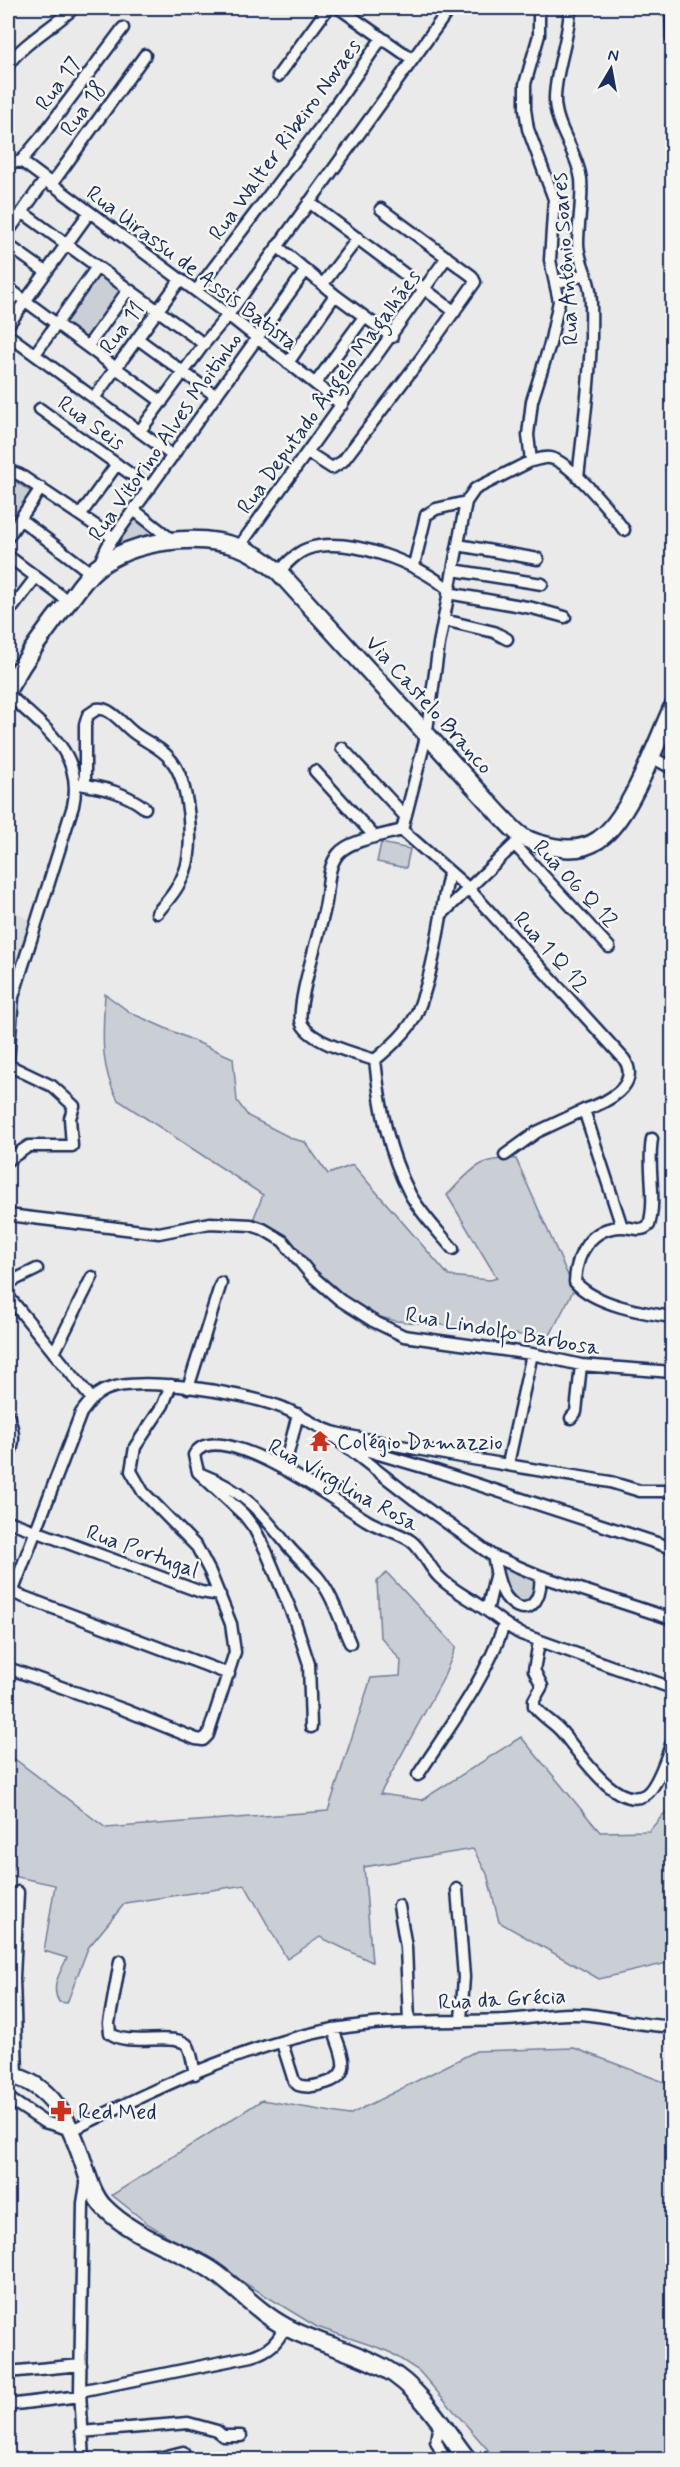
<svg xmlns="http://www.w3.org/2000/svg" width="680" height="2467" viewBox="0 0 680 2467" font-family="Mynerve,sans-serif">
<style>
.built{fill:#dadcde}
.green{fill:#caced5;stroke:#727e9a;stroke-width:1.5}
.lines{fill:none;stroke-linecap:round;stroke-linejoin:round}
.minor-casing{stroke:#1b2f5e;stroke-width:15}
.secondary-casing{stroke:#1b2f5e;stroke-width:21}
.minor{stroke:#f6f6f2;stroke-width:10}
.secondary{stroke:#f6f6f2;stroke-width:16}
.labels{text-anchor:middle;stroke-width:5;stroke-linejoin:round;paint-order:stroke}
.street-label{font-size:22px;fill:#1b2f5e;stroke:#f6f6f2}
.poi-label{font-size:22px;fill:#1b2f5e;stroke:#f6f6f2;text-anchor:start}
</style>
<rect width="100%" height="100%" fill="#e9eae9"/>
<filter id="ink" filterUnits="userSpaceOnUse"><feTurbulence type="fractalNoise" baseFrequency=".0167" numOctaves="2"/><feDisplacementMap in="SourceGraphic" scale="12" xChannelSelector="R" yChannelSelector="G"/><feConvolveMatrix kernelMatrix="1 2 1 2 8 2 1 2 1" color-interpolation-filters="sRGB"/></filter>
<g filter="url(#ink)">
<path class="built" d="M8 906 35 925 8 1001Z"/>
<path class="green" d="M97 274 122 291 87 341 62 324Z
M10 478 31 492 8 527V482Z
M134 518 158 538 110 552Z
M381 843 410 849 406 868 377 862Z
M105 994 131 1013 233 1058 237 1101 248 1116 293 1139 305 1142 328 1174 353 1165 449 1276 490 1280 497 1278 447 1195C472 1170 478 1157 516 1159L574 1289 548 1339 468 1327 396 1321 368 1314 311 1275 283 1241 251 1225 263 1195 118 1100C99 1067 103 1031 105 994Z
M496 1563 536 1578 538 1593 524 1605 509 1596Z
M387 1573 456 1647 443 1679 380 1794 422 1800 521 1737 600 1832 649 1831 669 1808 672 1799V1962L599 1979 499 1922 487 1874 473 1849 364 1867 372 1962 320 1937 287 1959 245 1885 125 1903 88 1948 67 2003 59 2002C50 1986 60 1973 67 1958L44 1951 55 1885 8 1875V1754L106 1828 328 1811 371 1678 400 1676 401 1661 380 1636 377 1581Z
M574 2048 672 2085V2459H496L419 2371 388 2351 317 2327 148 2224 112 2195 262 2100 349 2115 476 2051Z"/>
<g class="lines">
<defs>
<path id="minor" d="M339 8 412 59
M570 8C569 40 556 67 555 97 554 127 577 150 581 179 583 200 578 222 578 243 578 260 588 275 590 291 592 306 591 322 591 337 590 384 583 431 578 478
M671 8 672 38
M8 65C21 45 55 25 74 8
M278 76 328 8
M21 161 228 315 342 405
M21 161 42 136 123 28
M8 164 21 161
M51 185 145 55
M309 202 455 312
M22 212 204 344
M8 232 45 180
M8 245 46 272
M277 246 335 295 392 337
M556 283 585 274
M323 284 358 238
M8 288 162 402
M196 291 319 129 381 39
M8 325 89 213
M8 335 173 456
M138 339 216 396
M88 346 128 290
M35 354 97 267
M288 363 335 295
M315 384 364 317
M94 398 180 280
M40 409 150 488
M140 431 204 344 228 315 450 8
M307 452 332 468 343 461 422 357 475 282 472 276 381 209
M531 461C537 460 543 457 550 458 570 461 612 513 624 530
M8 473H15L20 475 114 538
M134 510 172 540
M81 514 117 464
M20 519 91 573
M8 537 41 488
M458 545 538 559
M239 547 447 257
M8 556 68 601
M414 565 426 515 436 509 466 502
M98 567 107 547 306 270
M453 570 542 584
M279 572C287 563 296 553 307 549 347 535 419 563 449 590
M448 593 532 608 565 617
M8 602 13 607 36 577
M444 620 494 632 507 639
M8 694C41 726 85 752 73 806L13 997 8 1062
M342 748 404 815
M651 757 672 768
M315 771 375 837
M79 784C105 788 124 792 145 808
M85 785V725L88 715 97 709C111 707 123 725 134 733 146 742 162 748 171 760 189 781 195 845 185 871 179 888 168 900 157 913
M402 830 426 737 439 644 466 502 475 489 531 461 528 435 532 401 550 344 559 301 550 260 554 199 528 129 525 109V84L539 35V8
M402 830C385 835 349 840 338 854 327 868 329 886 326 902 323 924 294 1008 302 1024 312 1043 356 1054 375 1060 389 1048 408 1032 416 1015 435 971 439 919 449 873
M402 830 468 888 624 1059C642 1085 606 1103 584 1110L622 1227
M515 845 609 947
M441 915 518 841
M375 1060C380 1107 388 1152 410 1194 421 1214 438 1231 453 1249
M8 1065 52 1086 74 1106 70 1118 72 1146H29L8 1160
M652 1139C647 1168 657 1197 649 1225 641 1233 632 1227 622 1227 591 1227 576 1254 575 1282 595 1305 644 1313 672 1317
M505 1155 537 1132 584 1110
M8 1215 159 1233 210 1223 251 1225 263 1229 283 1241 311 1275 340 1300 373 1321 404 1336 532 1354 581 1365 672 1372
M8 1283 37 1269
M8 1296 91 1398
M54 1353 92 1277
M188 1388 221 1283
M8 1415C13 1428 16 1444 8 1456
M571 1418 576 1412 581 1365
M330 1434 415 1500 493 1556 540 1576 672 1619
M348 1445 433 1470 672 1548
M508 1464 532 1354
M284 1469 298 1414
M201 1474C243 1490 261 1512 288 1546 297 1557 308 1566 317 1576 333 1595 340 1621 350 1643
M8 1521 201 1592 220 1595
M493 1556C496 1569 498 1586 506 1597 525 1621 543 1602 540 1576
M8 1591 229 1674
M12 1593 81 1413C88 1404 93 1396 103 1391 138 1374 241 1393 278 1406 300 1413 318 1430 340 1434 430 1453 520 1467 610 1482L640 1491H672
M487 1611 496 1572
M539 1642 534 1670 542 1686 534 1700V1706C541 1716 553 1722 561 1731 577 1749 615 1811 645 1795 657 1788 667 1756 672 1742
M8 1668 125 1710 196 1739 203 1740 208 1735 235 1652 231 1624 210 1572 197 1547 143 1492 131 1471 135 1447 163 1405 171 1385
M311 1727 309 1664 294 1618 266 1551 254 1528 244 1515 198 1472 194 1455C216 1414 340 1504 366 1520 380 1529 397 1531 411 1541 423 1550 428 1566 439 1577 451 1589 466 1596 480 1606 494 1615 506 1626 521 1634L672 1688
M418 1775C450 1726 485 1680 504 1625
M457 1889 464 1977 461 2020
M399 1906 406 1947 409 2022
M120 1961 109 2023 110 2033C127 2048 177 2031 188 2046 192 2053 193 2066 195 2074
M282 2043 294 2081 298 2085C307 2088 314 2086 322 2084 356 2076 341 2053 333 2029
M17 2076 14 1978 18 1892
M8 2098 44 2122 72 2130C155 2089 242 2046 334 2029 390 2019 449 2022 506 2020 529 2019 551 2013 574 2014 607 2014 639 2027 672 2026
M8 2372 81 2365
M80 2391 252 2356C270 2350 277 2343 285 2327
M8 2405 80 2396
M439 2423 436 2441 445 2460
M81 2432 188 2423 217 2431 223 2436H241
M84 2460 80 2391 83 2203 87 2178
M140 2460 159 2458 183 2452"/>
<path id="secondary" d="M8 689C26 657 49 625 73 596 80 586 87 576 97 568 133 540 198 532 241 548 255 553 267 563 279 572L499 814C507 822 514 831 523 837 532 842 543 845 554 847 569 850 585 849 598 840 630 819 656 743 672 708
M8 2075C52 2082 71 2125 83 2162 88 2177 93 2196 104 2207 133 2237 175 2248 210 2269 236 2286 257 2312 286 2327 318 2344 355 2351 386 2369 421 2389 444 2429 468 2460"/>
</defs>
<use href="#minor" class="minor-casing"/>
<use href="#secondary" class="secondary-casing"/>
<use href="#minor" class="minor"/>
<use href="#secondary" class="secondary"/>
</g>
</g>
<defs>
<symbol id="temple-bare" viewBox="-9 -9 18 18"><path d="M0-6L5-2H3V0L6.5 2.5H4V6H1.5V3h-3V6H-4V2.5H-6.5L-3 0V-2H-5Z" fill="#c8321e" stroke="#f6f6f2" stroke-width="2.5" paint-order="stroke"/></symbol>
<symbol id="pharmacy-bare" viewBox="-9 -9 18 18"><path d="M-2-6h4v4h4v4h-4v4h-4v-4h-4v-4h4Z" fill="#c8321e" stroke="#f6f6f2" stroke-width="2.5" paint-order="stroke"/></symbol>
</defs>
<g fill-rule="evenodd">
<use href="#temple-bare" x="305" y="1426" width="30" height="30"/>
<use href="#pharmacy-bare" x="46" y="2096" width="30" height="30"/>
</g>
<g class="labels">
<g class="street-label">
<text transform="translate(57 83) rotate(-54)" y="8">Rua 17</text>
<text transform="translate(82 108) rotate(-54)" y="8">Rua 18</text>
<text transform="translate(284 139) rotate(-54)" y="8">Rua Walter Ribeiro Novaes</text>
<text transform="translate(564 259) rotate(-94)" y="8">Rua Antônio Soares</text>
<text transform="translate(193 267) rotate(37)" y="8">Rua Uirassu de Assis Batista</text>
<text transform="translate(121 327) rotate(-53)" y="8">Rua 11</text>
<text transform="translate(328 391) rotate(-54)" y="8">Rua Deputado Ângelo Magalhães</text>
<text transform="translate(92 422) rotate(36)" y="8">Rua Seis</text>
<text transform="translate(164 436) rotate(-55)" y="8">Rua Vitorino Alves Moitinho</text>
<text transform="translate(430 704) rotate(48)" y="8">Via Castelo Branco</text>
<text transform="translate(576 883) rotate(47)" y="8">Rua 06 Q 12</text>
<text transform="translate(552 951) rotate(48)" y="8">Rua 1 Q 12</text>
<text transform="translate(503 1330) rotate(10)" y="8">Rua Lindolfo Barbosa</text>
<text transform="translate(344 1484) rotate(29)" y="8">Rua Virgilina Rosa</text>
<text transform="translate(143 1550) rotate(20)" y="8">Rua Portugal</text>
<text transform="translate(502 1998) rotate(-3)" y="8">Rua da Grécia</text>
</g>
<g class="poi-label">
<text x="337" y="1449">Colégio Damazzio</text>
<text x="78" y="2119">Red Med</text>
</g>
</g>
<rect width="680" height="2467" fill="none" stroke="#f6f6f2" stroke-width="30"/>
<rect x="15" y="15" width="650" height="2437" fill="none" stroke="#1b2f5e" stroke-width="2" filter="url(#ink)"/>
<g transform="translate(611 69) rotate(10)" stroke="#f6f6f2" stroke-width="4.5" paint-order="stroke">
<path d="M0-4.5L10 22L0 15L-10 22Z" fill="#1b2f5e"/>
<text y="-9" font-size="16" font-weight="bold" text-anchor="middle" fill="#1b2f5e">N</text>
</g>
</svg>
